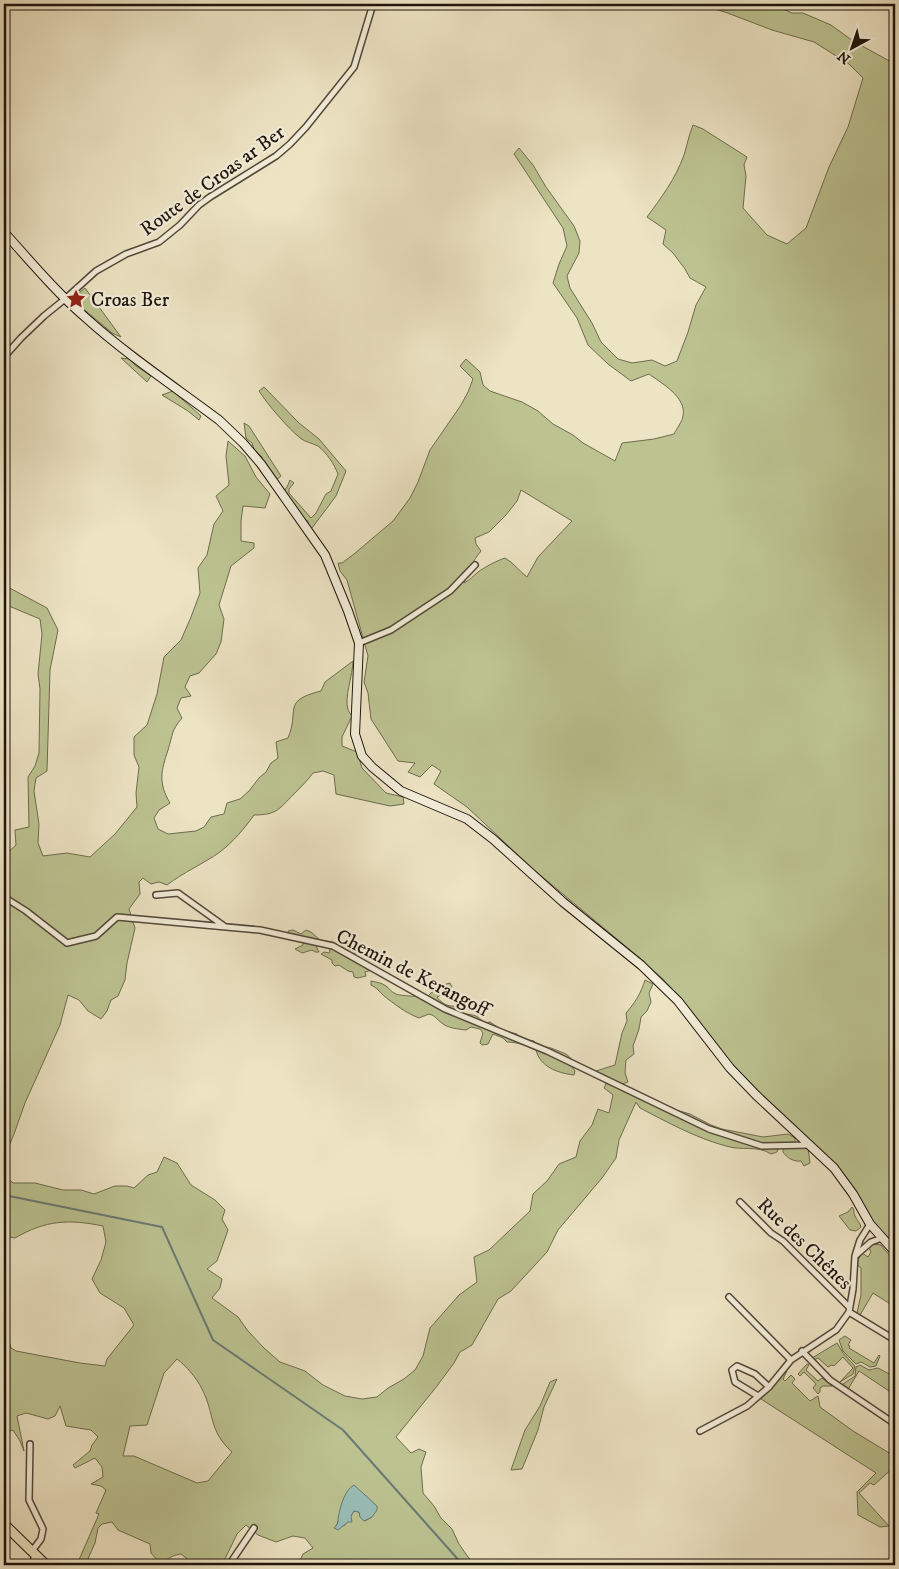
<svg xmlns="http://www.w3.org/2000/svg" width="899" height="1569" viewBox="0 0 899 1569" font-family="'IM FELL DW Pica',serif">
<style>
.green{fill:#bcc391;stroke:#6d6c4e;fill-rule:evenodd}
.water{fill:#9abeb8;stroke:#687a73}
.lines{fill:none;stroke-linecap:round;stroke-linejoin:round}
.stream{stroke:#687a73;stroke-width:2}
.street-casing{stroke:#52483a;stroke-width:8}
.secondary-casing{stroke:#1e140c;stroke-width:10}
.primary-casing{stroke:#1e140c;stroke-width:11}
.street{stroke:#f3edd9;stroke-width:5}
.secondary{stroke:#f3edd9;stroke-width:8}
.primary{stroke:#ede4c4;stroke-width:9}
.labels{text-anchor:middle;stroke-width:4.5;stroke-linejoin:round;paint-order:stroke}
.street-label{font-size:20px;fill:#1e140c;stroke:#f3edd9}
.poi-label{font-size:20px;fill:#1e140c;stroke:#f3edd9;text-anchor:start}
</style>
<rect width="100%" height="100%" fill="#ede4c4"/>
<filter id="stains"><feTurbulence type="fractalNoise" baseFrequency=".004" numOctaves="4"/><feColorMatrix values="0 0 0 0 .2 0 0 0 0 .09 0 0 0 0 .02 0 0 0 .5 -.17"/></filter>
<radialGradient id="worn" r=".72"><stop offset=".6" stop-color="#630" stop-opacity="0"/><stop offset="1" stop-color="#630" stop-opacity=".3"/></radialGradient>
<path class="green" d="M721 4H772L792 13H803L831 25 853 41 895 64V1244L872 1221 854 1192 732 1067 691 1011 663 979 617 939 534 870 467 807 434 784 441 771 432 765 420 777 408 772 415 763 398 761 371 719 368 693 364 682 368 656 347 580 340 571 338 563H342L354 554 393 521 410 498 418 482 430 450 461 405 468 392 473 379 460 366 466 359 480 372 483 385 490 391 522 402 538 411 553 424 573 435 583 443 615 461 622 443 654 439 674 434C677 428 682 422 683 416 687 397 661 383 649 374L631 381 608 364 588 345 577 318 553 283 559 264 567 246 563 228 514 154 519 148 533 165 546 187 574 226 580 241 579 253 567 276 570 288 592 323 601 342 618 359 632 363 652 360 665 366 677 361 688 332 696 305 706 287 690 278 685 269 673 253 663 244 666 230 647 217C661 198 676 178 684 155 687 145 689 135 693 125L703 129 747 157 744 165 746 176 743 208 767 235 787 244 806 228 829 167 848 127 863 78 849 64 814 42 772 30 725 12 714 9ZM521 490 572 521 538 557 527 577C519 571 514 563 505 558 496 561 485 567 478 572 473 576 470 580 464 583 468 570 473 561 481 551L476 544 475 538 489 532 506 515 517 501Z
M85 288 121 337 112 333 74 301V297Z
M121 358 130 359 136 366 151 376 147 382Z
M264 387 299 423 319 439 346 471 336 496 312 528 309 527 308 521C302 519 298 516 298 509L291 502 284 491 287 487 290 480 294 483 289 489V493L311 518 316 513 326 494 331 491 338 474C334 464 327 453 318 446 312 443 305 442 300 438 287 427 268 405 259 391Z
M173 391 201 416 199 420 188 411 162 395Z
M244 423 249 426 281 476 276 480 263 462 262 457 254 449 252 443 246 438Z
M228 441 245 456 256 477 270 494 265 508 243 506 241 521V541L254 543V548L231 566 219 605 224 619 221 642 216 654 199 673 190 676 185 687 191 696 181 698 177 708 182 718C171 731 173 734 168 750 161 771 158 783 170 803L159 810 154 818 158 829 168 834 196 831 204 827 211 817 224 814 227 803 240 799 249 791 259 778 266 772 271 763 278 758 276 742 288 738C300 710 281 701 321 691L325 682 353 661C353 674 344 698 348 709 348 711 350 713 352 716L342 737V746L357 752 362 768 386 793 403 797 404 804 390 806 336 794 334 775 323 771 313 773C307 781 301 787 294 794 279 809 277 815 254 815 244 829 234 841 220 852 203 864 184 872 167 885L159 882 151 884 143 878 139 882 140 894 129 909 135 928 127 963 125 980 118 996 111 1000 107 1011 101 1019 88 1011 79 1000 68 995 60 1025 25 1103 14 1134 4 1158V856L16 845 15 830 29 827 28 777 35 766 39 753 40 689 38 674 42 634 40 619 4 604V585L47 608 58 630 50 670 47 771 36 778 34 791 39 824 38 843 43 856 67 853 90 857 115 834 137 807 136 793 139 767 134 755V737L147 725 157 694 164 657 181 640 191 617 200 593 198 568 207 555 214 524 223 511 216 496 229 485 226 456Z
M293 930 301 934 306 930 311 932 320 940 333 942 346 949H352L358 958 372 970 365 972 366 976 358 978 354 977 353 972 348 971 339 965 335 966 332 963V960L321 954 324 952 329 953 330 951 329 947 319 944 316 946 319 952H315L312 950 302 953 295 949 303 945V942L290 938 288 931Z
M645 980 653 984 649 993 651 1002 647 1011 641 1017 639 1029 633 1046 634 1054 626 1060 625 1073 628 1082 622 1084 673 1109 690 1114 711 1125 722 1129 763 1137 788 1134 795 1138V1142L802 1148H808L810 1163 804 1166 801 1161C794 1162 787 1158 783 1152V1148L778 1149 777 1152 771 1154C758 1145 741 1151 726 1146 696 1138 667 1122 640 1108L636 1102 619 1140 616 1158 602 1178 558 1230 547 1252 511 1291 498 1299 472 1345 460 1352 454 1363 437 1386 396 1437 411 1453 419 1449 426 1452 421 1467 423 1493 434 1506 441 1518 452 1529 459 1544 468 1557 477 1565H298L303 1554 313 1548 305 1538 293 1536 276 1542 258 1535 246 1525 237 1534 222 1565H195L181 1554C173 1555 166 1559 161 1565H153L158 1561 151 1553 150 1544 118 1530 112 1522 102 1524 98 1528 95 1543 87 1561 78 1562 99 1514 96 1513 106 1490 101 1486 91 1484 103 1477 102 1467 95 1458 75 1468 73 1465 90 1451 92 1445 98 1437 91 1430 66 1426 60 1406 55 1416 48 1419 26 1413 17 1416 24 1451 20 1441 13 1430 4 1433V1326L11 1348 16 1351 80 1363 105 1366 107 1359 134 1325 124 1308 100 1293 92 1279 101 1260 106 1242 103 1226C69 1219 46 1220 15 1238L4 1236V1175L13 1183H35L63 1190H81L94 1194 115 1186H127L134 1188 148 1175 157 1172 164 1157 177 1163 191 1185 215 1200 225 1210 222 1219 228 1230 217 1261 207 1269 222 1279 220 1288 212 1298 238 1317 248 1331 264 1348 280 1362 305 1371 323 1385 345 1396 362 1399 377 1397 388 1388 404 1379 415 1370 423 1356 430 1328 459 1295 477 1282 474 1257 489 1250 530 1211 533 1194 547 1181 559 1164 576 1157 580 1141 592 1125 598 1109 609 1113 613 1095 604 1088 606 1084 596 1071 615 1065 622 1033 627 1021 626 1013C635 1003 641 993 645 980ZM177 1359C186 1366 196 1377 202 1389 215 1414 208 1430 232 1452L208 1481 197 1483 134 1456H123L130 1426 147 1425 164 1373ZM354 1485 358 1490 372 1517 365 1521 360 1517 359 1512 354 1511 345 1525 334 1528C340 1523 340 1510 343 1502 345 1496 351 1490 354 1485Z
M371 981C376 982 382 983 386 986 390 989 391 992 396 994 401 996 422 997 428 996L432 992 439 991 443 985 450 983 452 987 447 992 437 997C440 1002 448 1007 454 1006 457 1007 458 1010 460 1011 465 1015 471 1014 476 1016 482 1019 482 1024 490 1022L504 1031 517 1034 518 1038 534 1041 539 1046 551 1048 566 1054 575 1062 572 1067 575 1071 574 1075C558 1073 540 1067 536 1050 526 1046 518 1042 507 1042L503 1038 493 1034 488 1044 482 1045 480 1043 483 1033 480 1029 471 1027 466 1030C458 1029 447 1028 442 1023 436 1019 436 1016 429 1014L419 1018C406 1013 394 1004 383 995 379 991 377 988 371 985Z
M852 1207C855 1210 853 1212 855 1216 857 1221 860 1222 861 1227L856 1231 850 1230 839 1216 848 1212Z
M873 1244 881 1245 895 1262V1307L873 1293 860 1315 857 1313 861 1295V1268L856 1264 862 1253 868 1257 871 1252 869 1248Z
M845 1336 851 1340 848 1345 850 1346 849 1348 874 1363 879 1355 880 1356 876 1366 870 1367 861 1362 856 1364 843 1351 839 1340Z
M837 1343 843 1353 855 1366 853 1374 840 1382 853 1368 843 1357 834 1366 832 1365 828 1367 818 1358 814 1360 812 1358Z
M807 1364 809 1365 806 1370 818 1381 822 1378 832 1386H823L820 1388V1392L818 1394 813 1388 816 1384 804 1372 800 1376 798 1374Z
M860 1365 869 1370 878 1368 895 1377V1395L859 1371 847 1391 840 1386 855 1376 856 1367Z
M786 1370 787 1371 783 1379 785 1381 791 1375 795 1379 792 1383 810 1401 818 1396 820 1407 853 1431 891 1454 893 1450 895 1452V1466L874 1485 870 1483 859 1493 889 1526 880 1527 858 1515 857 1492 876 1473 761 1399 762 1395 772 1388Z
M557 1379 544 1407 538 1430 522 1469 511 1470 525 1430 540 1406 550 1382Z"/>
<path class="water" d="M354 1485 377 1506V1510L372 1517 364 1521 360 1517 359 1512 354 1511 351 1516 352 1522H348L338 1530 334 1528C340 1523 337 1520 339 1514 341 1504 345 1490 354 1485Z"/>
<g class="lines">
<path class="stream" d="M4 1195 162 1227 213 1340 343 1430 463 1565"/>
<defs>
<path id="street" d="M4 357 21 338 44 316 65 299 96 271 126 254 159 242 180 225 199 205 210 197 276 156 290 144 306 127 354 67 373 4
M359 643 391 630 450 591 475 565
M156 895 178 893 224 926
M4 897 26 911 67 943 96 936 117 917 260 930 333 946 445 1009 547 1051 709 1129 762 1146 810 1145
M740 1202 771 1233 783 1241 849 1307
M870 1224 860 1240 855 1256 871 1242 882 1238
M729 1297 791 1360
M849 1312 895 1340
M802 1351 830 1380 895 1424
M758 1396 735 1382 732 1370 737 1366 755 1374 769 1387
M700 1431 747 1406 769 1387 791 1360 836 1330 849 1312 853 1289 855 1256
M30 1444 29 1500 43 1529 41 1539 32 1551
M32 1565 35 1555
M229 1565 254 1528"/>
<path id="secondary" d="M4 232C30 261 56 292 86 318 127 355 175 387 219 420L243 443 261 464 325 555 348 611 359 643 355 734 362 756 372 767 401 791 467 819 493 839 563 902 641 965 678 1001 730 1068 756 1095 834 1168 853 1194 870 1224 895 1252"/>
<path id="primary" d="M4 1524 46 1565"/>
</defs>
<use href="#street" class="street-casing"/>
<use href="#secondary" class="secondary-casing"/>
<use href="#primary" class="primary-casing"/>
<use href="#street" class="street"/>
<use href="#secondary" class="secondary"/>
<use href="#primary" class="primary"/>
</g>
<defs>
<symbol id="sight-bare" viewBox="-9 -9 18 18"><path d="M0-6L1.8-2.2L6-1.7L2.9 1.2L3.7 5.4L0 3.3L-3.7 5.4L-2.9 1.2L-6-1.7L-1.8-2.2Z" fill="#8f2418" stroke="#f3edd9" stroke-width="2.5" paint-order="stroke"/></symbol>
</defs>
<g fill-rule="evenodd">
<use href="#sight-bare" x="62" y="285" width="28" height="28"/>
</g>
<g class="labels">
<g class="street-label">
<text transform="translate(212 180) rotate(-36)" y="7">Route de Croas ar Ber</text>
<text transform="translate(413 972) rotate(27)" y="7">Chemin de Kerangoff</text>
<text transform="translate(805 1243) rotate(44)" y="7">Rue des Chênes</text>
</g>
<g class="poi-label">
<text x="91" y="306">Croas Ber</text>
</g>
</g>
<rect width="899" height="1569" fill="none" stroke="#ede4c4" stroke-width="20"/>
<rect x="5" y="5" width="889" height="1559" fill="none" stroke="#1e140c" stroke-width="2.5"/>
<rect x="10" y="10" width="879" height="1549" fill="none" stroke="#1e140c"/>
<g transform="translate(852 48) rotate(220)" stroke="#f3edd9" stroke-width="4" paint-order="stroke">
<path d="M0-4L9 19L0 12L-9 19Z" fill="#1e140c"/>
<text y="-8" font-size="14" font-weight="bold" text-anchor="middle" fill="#1e140c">N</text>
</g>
<rect width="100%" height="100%" filter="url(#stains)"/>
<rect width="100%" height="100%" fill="url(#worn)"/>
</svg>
